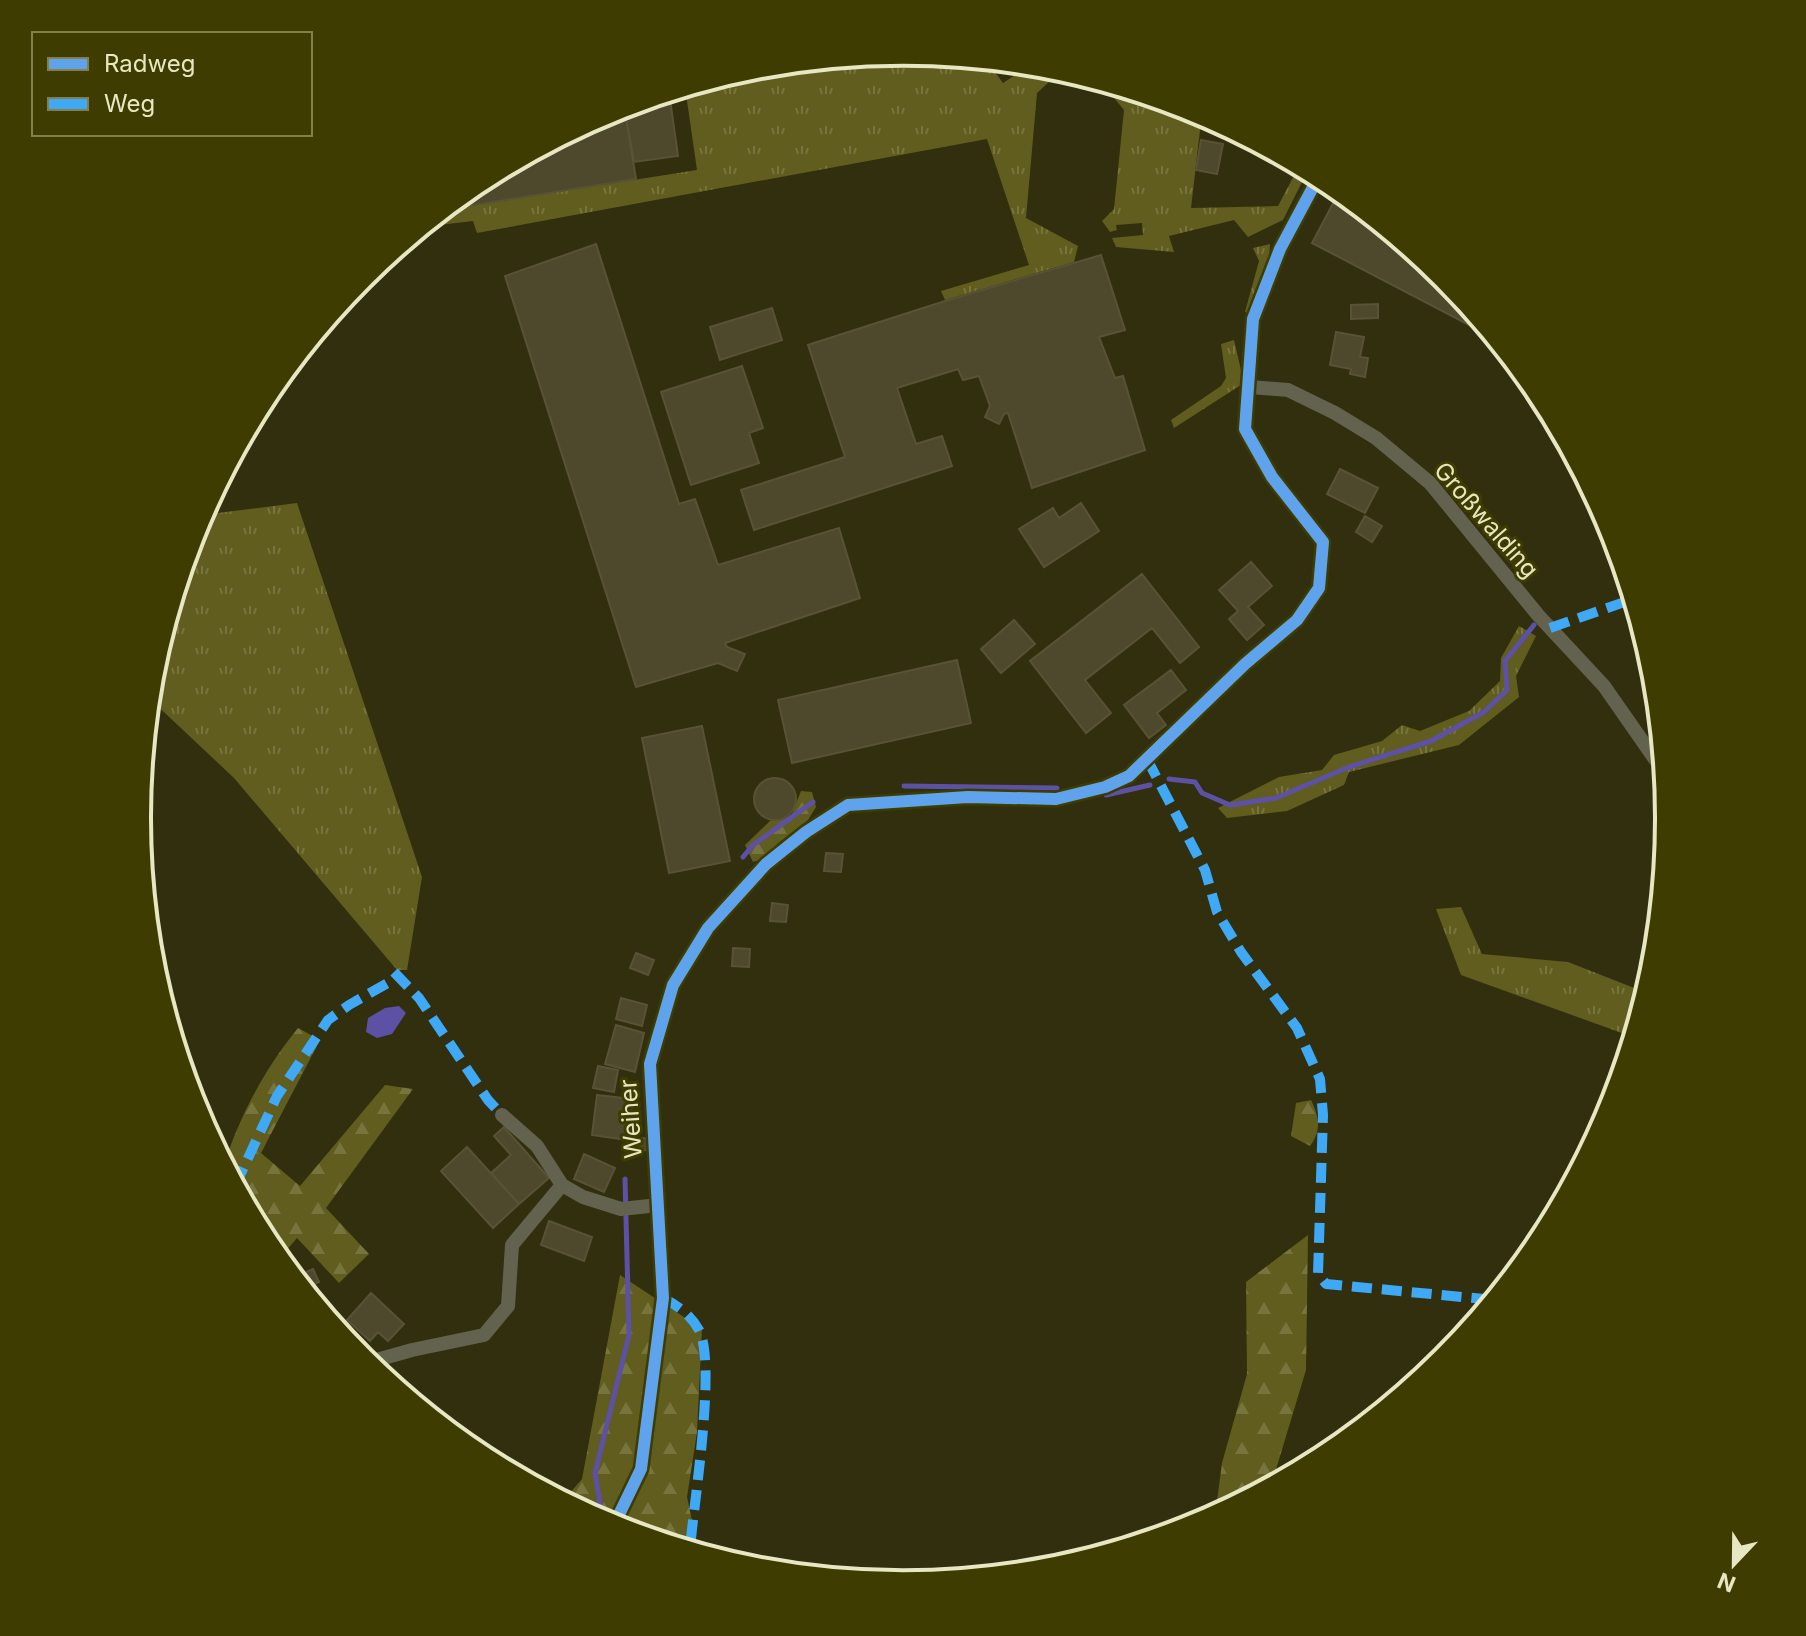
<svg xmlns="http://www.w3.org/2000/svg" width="1806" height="1636" viewBox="0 0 1806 1636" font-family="Inter,sans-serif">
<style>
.grass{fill:url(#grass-tufts)}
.forest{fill:url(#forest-firs)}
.water{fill:#5d51a6}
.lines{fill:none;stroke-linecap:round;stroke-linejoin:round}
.stream{stroke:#5d51a6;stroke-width:5}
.building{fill:#4e482d;stroke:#595236;stroke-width:2}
.minor{stroke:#63624f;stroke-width:14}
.quiet{stroke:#3fa9f5;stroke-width:10;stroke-dasharray:20 10;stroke-linecap:butt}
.cycleway-casing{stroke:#3f3c00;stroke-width:17}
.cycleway{stroke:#60a3ed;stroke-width:12}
.labels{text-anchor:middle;stroke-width:6;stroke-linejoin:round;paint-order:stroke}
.street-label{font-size:24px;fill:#e8e7c4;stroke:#3f3c00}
.rim{fill:none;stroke:#e8e7c4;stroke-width:4}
</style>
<defs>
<pattern id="grass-tufts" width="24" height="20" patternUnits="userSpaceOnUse" patternTransform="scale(2)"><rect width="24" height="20" fill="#605d1e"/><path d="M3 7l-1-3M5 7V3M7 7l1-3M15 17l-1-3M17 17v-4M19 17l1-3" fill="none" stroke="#77743d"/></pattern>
<pattern id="forest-firs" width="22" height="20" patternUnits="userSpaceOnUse" patternTransform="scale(2)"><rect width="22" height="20" fill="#605d1e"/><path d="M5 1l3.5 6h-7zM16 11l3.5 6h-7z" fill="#77743d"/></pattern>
</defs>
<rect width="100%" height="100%" fill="#312f0e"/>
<path class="grass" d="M903 52 986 60 1003 83 1031 65 1062 70 1037 93 1026 218 1078 246 1074 262 945 300 941 291 1029 265 987 139 477 233 473 221 422 227 443 210 697 170 685 87 754 67Z
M1089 78 1202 113 1191 208 1278 206 1299 166 1308 170 1283 220 1248 237 1234 220 1169 236 1174 252 1116 247 1112 238 1143 235 1142 223 1116 225 1117 230 1110 232 1102 221 1114 209 1124 110 1101 82Z
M1270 244 1269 261 1250 314 1245 312 1259 261 1253 248Z
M1234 340 1244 383 1174 428 1171 420 1221 386 1226 378 1221 344Z
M297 503 422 877 407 970H397L234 778 149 698 152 668 195 524 201 515Z
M1519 626 1536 636 1516 676 1519 697 1459 745 1349 772 1344 785 1287 811 1227 818 1218 808 1279 777 1322 770 1334 755 1382 741 1402 725 1420 731 1469 711 1500 681 1501 658Z
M1461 907 1482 954 1568 962 1647 993 1633 1037 1461 975 1436 909Z"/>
<path class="forest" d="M801 791 812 792 816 807 808 820 777 844 769 857 753 862 745 845 770 821 784 819 792 814Z
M298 1028 320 1040 261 1153 300 1186 385 1085 413 1089 326 1208 369 1254 339 1283 297 1238 279 1259 266 1243 224 1165C240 1115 264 1070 298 1028Z
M1311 1100C1319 1117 1322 1130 1310 1146L1291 1136 1296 1103Z
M1308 1235 1306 1370 1271 1486 1215 1516 1222 1463 1247 1374 1246 1282Z
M620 1275 702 1329 697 1432 687 1497 699 1553 609 1526 563 1501 582 1479Z"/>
<path class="water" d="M399 1006 406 1013 392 1034 377 1038 366 1032 368 1018 385 1008Z"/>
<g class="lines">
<path class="stream" d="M1169 779 1195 782 1202 793 1230 805 1276 798 1349 767 1431 741 1484 712 1507 690 1505 661 1534 625
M904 786 1057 788
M1106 795 1150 785
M743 857 753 845 813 802
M603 1522 595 1473 629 1335 625 1179"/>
</g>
<path class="building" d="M669 92 678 156 634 162 624 106Z
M624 106 636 179 443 210 478 181 610 110Z
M1201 140 1223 144 1217 174 1196 170Z
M1340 190 1445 277 1496 339 1312 243Z
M596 244 679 504 695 499 718 565 839 528 860 598 725 643 727 647 745 654 737 671 718 663 636 687 505 276Z
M1101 255 1125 330 1099 337 1115 378 1123 376 1145 450 1032 488 1008 413 1004 414 999 424 985 417 990 406 979 376 963 380 958 369 897 388 916 444 942 436 952 466 754 530 741 490 845 457 808 345 945 301Z
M1378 304V318L1351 319V305Z
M772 308 782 340 720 360 710 327Z
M1336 332 1364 337 1360 357 1368 358 1365 377 1350 374 1351 369 1330 365Z
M742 366 763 428 749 433 759 463 691 485 661 392Z
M1340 469 1378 488 1365 513 1327 494Z
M1081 503 1099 531 1044 567 1019 529 1053 508 1059 518Z
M1365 516 1382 526 1372 542 1356 532Z
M1251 562 1272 586 1248 607 1264 625 1247 640 1229 619 1238 611 1219 590Z
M1142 574 1199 647 1180 663 1152 628 1085 680 1111 713 1086 733 1030 661Z
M1014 620 1035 644 1001 673 981 649Z
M957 660 971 723 792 763 778 700Z
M1171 670 1186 690 1157 713 1166 725 1149 738 1124 705Z
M702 726 730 861 669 873 642 738Z
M754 799a21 21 0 1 1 42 0a21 21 0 1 1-42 0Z
M826 853 843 854 841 872 824 871Z
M772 903 788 905 786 922 770 921Z
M733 948 750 949 749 967 732 966Z
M636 953 654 960 648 975 630 968Z
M621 998 647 1005 642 1026 616 1019Z
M616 1025 644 1033 635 1072 605 1064Z
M598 1066 618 1070 614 1092 593 1088Z
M597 1095 632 1099 627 1140 592 1135Z
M504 1127 549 1178 519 1204 491 1173 511 1155 494 1136Z
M636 1138H648V1150L636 1151Z
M467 1147 519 1204 493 1228 441 1171Z
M584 1154 615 1168 604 1192 574 1179Z
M549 1221 592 1237 584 1261 541 1245Z
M313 1269 319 1282 303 1289 295 1277Z
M371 1293 404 1324 388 1341 378 1332 370 1341 347 1320Z"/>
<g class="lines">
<path class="minor" d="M1250 387 1288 390 1335 413 1376 438 1430 483 1538 615 1604 686 1664 772
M502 1115 537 1146 562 1185 583 1197 621 1209 659 1205
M366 1363 412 1350 484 1335 508 1306 512 1245 562 1185
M613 1527 641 1469 663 1298 650 1064 673 985 708 928 766 864 806 832 848 805 968 797 1056 799 1105 787 1129 776 1245 664 1297 620 1319 588 1323 542 1272 477 1245 429 1253 319 1280 249 1319 176"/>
<path class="quiet" d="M1550 628 1633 599
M1147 759 1205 870 1217 912 1241 952 1297 1028 1320 1079 1323 1115 1318 1274 1326 1284 1494 1300
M394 972 419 998 488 1100 502 1115
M235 1186 277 1096 328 1020 349 1005 400 976
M663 1298C678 1306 691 1315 699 1330 716 1363 695 1496 691 1539L694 1551"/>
<defs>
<path id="cycleway" d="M613 1527 641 1469 663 1298 650 1064 673 985 708 928 766 864 806 832 848 805 968 797 1056 799 1105 787 1129 776 1245 664 1297 620 1319 588 1323 542 1272 477 1245 429 1253 319 1280 249 1319 176"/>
</defs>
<use href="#cycleway" class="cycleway-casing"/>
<use href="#cycleway" class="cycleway"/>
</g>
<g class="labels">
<g class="street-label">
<text transform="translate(1486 520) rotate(49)" y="8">Großwalding</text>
<text transform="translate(631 1119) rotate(-94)" y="8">Weiher</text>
</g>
</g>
<path d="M0 0H1806V1636H0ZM151 818a752 752 0 1 1 1504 0a752 752 0 1 1-1504 0Z" fill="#3f3c00" fill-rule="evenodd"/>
<path class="rim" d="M151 818a752 752 0 1 1 1504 0a752 752 0 1 1-1504 0Z"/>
<rect x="32" y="32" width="280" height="104" fill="#3f3c00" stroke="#83804e" stroke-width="2"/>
<rect x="48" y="58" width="40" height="12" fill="#60a3ed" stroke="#83804e" stroke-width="2"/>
<text x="104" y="72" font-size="24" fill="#e8e7c4">Radweg</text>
<rect x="48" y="98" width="40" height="12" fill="#3fa9f5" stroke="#83804e" stroke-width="2"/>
<text x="104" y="112" font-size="24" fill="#e8e7c4">Weg</text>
<g transform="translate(1734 1564) rotate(202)" stroke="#3f3c00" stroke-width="6" paint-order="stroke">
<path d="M0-6L14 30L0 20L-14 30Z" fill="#e8e7c4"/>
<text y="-12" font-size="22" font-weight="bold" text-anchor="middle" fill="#e8e7c4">N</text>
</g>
</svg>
